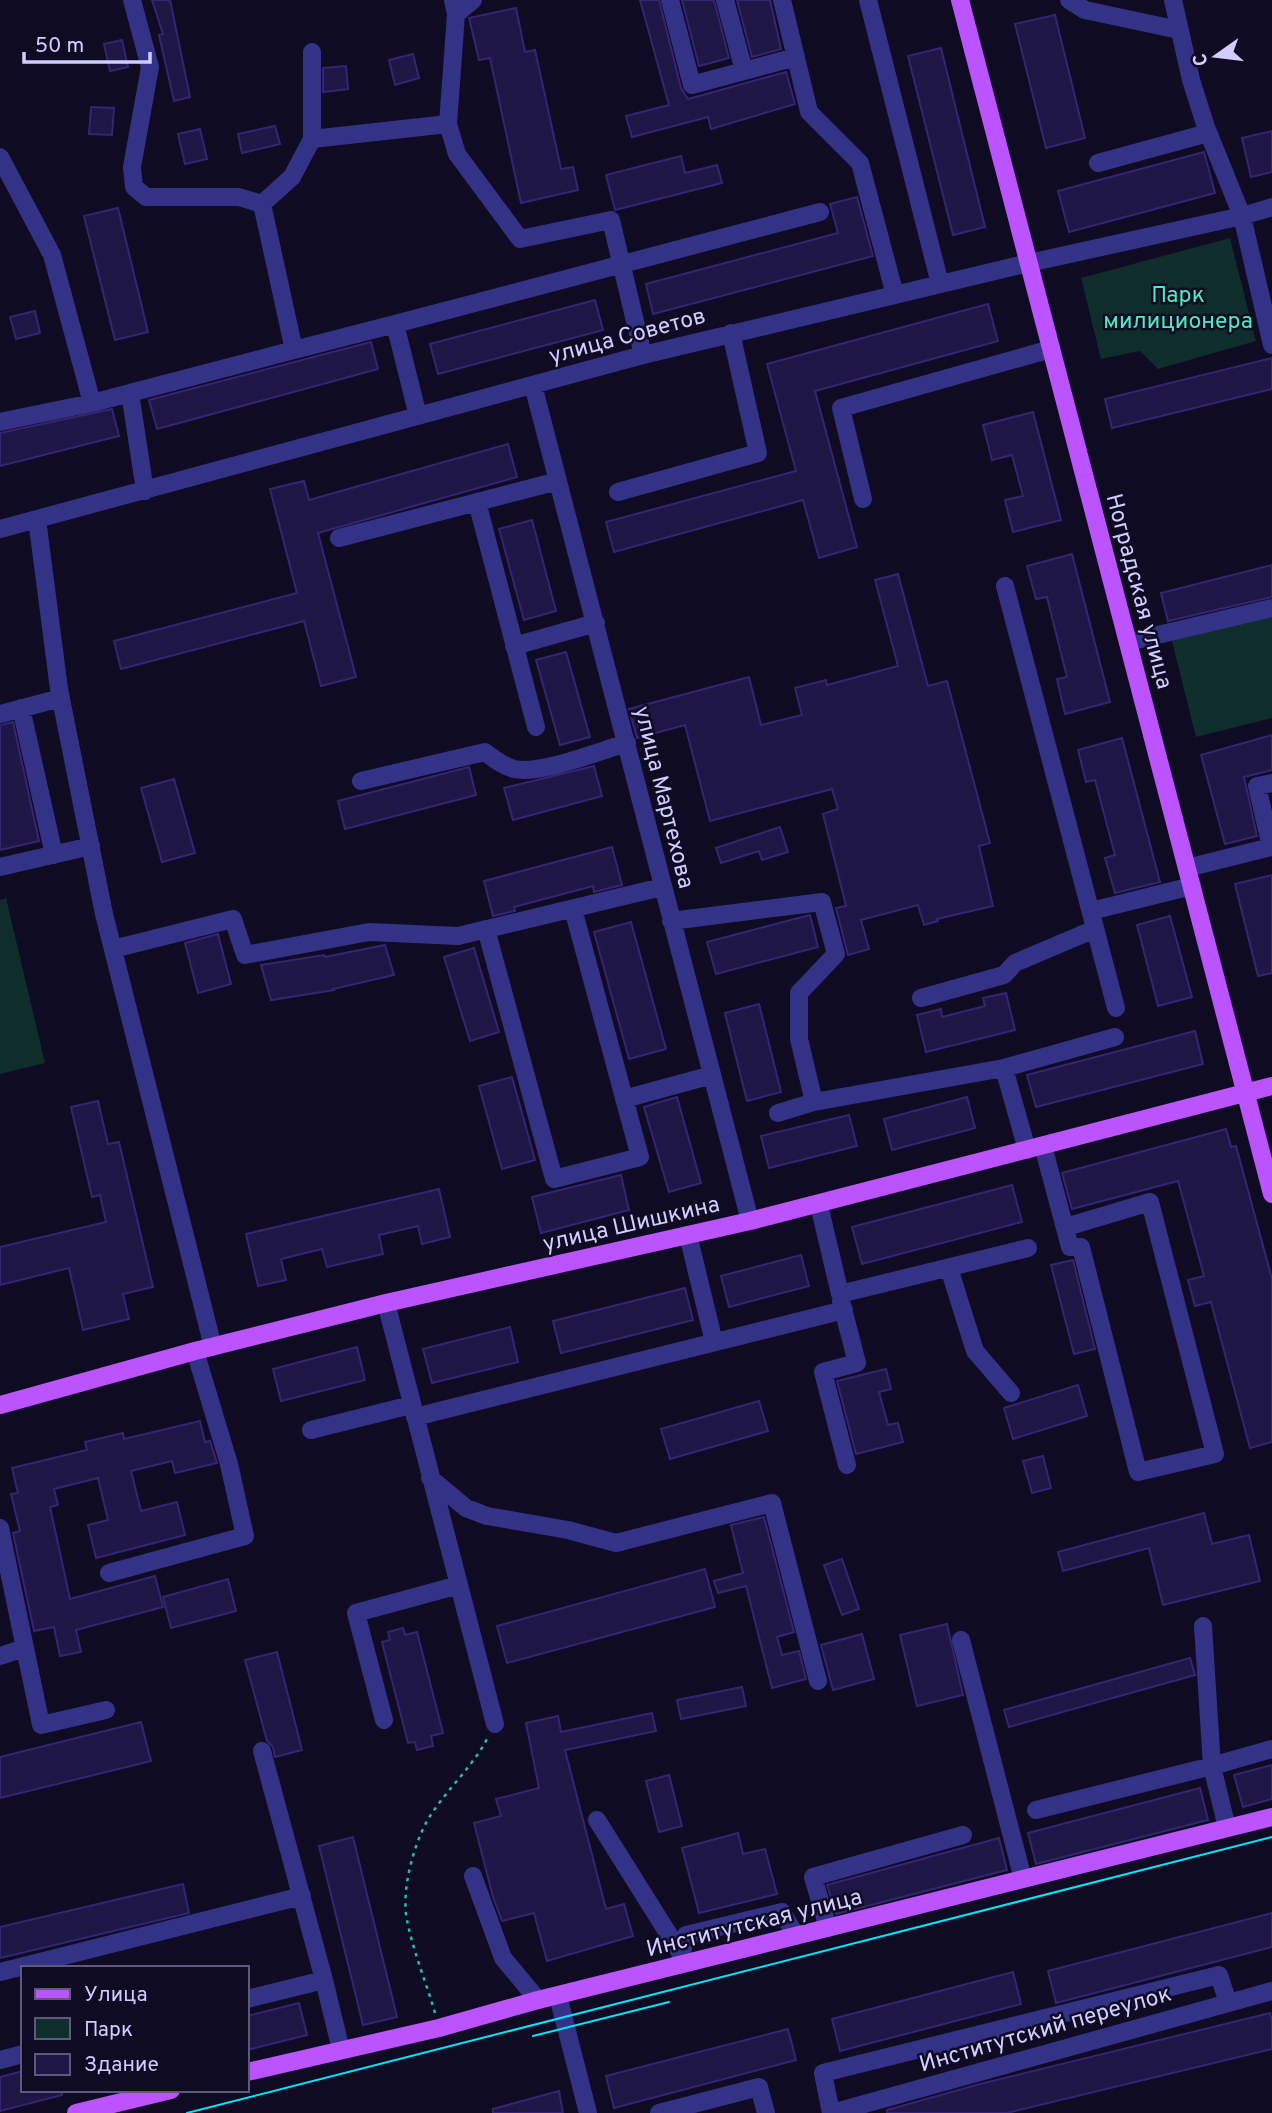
<svg xmlns="http://www.w3.org/2000/svg" width="1272" height="2113" viewBox="0 0 1272 2113" font-family="Overpass,sans-serif">
<style>
.green{fill:#0e2d2b}
.building{fill:#1e1645;stroke:#332574;stroke-width:2}
.lines{fill:none;stroke-linecap:round;stroke-linejoin:round}
.path{stroke:#22beb0;stroke-width:2.5;stroke-dasharray:3.5 5;stroke-linecap:butt}
.minor{stroke:#333286;stroke-width:18}
.major{stroke:#bb54ff;stroke-width:18}
.tram{stroke:#00e6f8;stroke-width:2}
.labels{text-anchor:middle;stroke-width:5;stroke-linejoin:round;paint-order:stroke}
.park-label{font-size:23px;fill:#4deabf;stroke:#0f0b23}
.street-label{font-size:23px;fill:#d1cdff;stroke:#0f0b23}
</style>
<rect width="100%" height="100%" fill="#0f0b23"/>
<path class="green" d="M1230 238 1256 341 1158 369 1140 351 1101 359 1081 278Z
M1272 616V718L1196 737 1172 641Z
M6 898 45 1063 0 1074V900Z"/>
<path class="building" d="M152 0H170L190 97 174 101 159 35 163 34Z
M640 0H659L681 88 688 99 786 72 795 104 711 129 708 117 632 137 626 116 669 105Z
M682 0H714L729 58 699 66Z
M737 0H770L781 49 752 57Z
M516 8 525 52 535 50 561 169 573 167 578 190 521 203 490 58 479 60 469 18Z
M1055 15 1085 138 1046 148 1015 24Z
M122 40 128 67 110 71 104 44Z
M941 48 985 227 953 235 908 56Z
M413 54 419 78 395 85 389 60Z
M346 66 348 89 323 92V68Z
M91 107 114 108 112 135 89 134Z
M275 126 280 144 242 153 238 134Z
M200 129 207 159 185 164 178 134Z
M1272 131V172L1251 177 1242 138Z
M1204 152 1215 193 1069 232 1058 191Z
M681 156 685 173 717 165 722 183 615 210 606 175Z
M857 197 873 256 653 314 646 284 838 233 830 204Z
M118 208 148 332 115 340 84 216Z
M595 300 603 330 438 374 430 344Z
M988 304 998 341 815 391 857 547 819 558 803 500 614 552 606 522 796 471 767 364Z
M35 311 40 333 16 339 10 317Z
M371 342 378 369 157 429 149 400Z
M1272 358V389L1112 428 1105 399Z
M112 409 119 436 0 466V433Z
M1033 412 1061 520 1013 532 1005 500 1023 496 1012 455 992 460 983 425Z
M508 444 517 477 318 533 356 677 321 686 304 621 121 669 114 641 297 593 270 489 304 481 309 500Z
M532 520 556 611 524 620 499 529Z
M1072 554 1110 702 1065 714 1057 679 1067 677 1047 597 1036 599 1027 566Z
M1272 565V597L1168 621 1161 593Z
M898 574 928 686 947 681 990 843 979 846 993 906 937 919 938 921 924 925 918 905 861 920 869 949 848 955 836 908 846 906 823 814 838 809 832 789 710 821 685 725 637 738 629 709 749 677 761 725 802 715 795 688 826 680 827 685 898 666 875 580Z
M566 652 590 737 560 745 536 660Z
M13 722 39 841 0 850V725Z
M1272 735V770L1244 777 1257 836 1225 844 1201 755Z
M1122 738 1160 882 1115 893 1105 858 1115 855 1095 780 1086 782 1078 750Z
M594 766 602 796 513 820 504 788Z
M469 767 476 795 345 829 338 801Z
M174 779 195 853 162 862 141 788Z
M780 827 788 852 762 860 759 851 721 863 716 848Z
M612 847 622 885 594 892 593 886 514 907 515 911 493 916 484 881Z
M1272 875V973L1258 976 1235 884Z
M810 915 818 947 716 974 707 942Z
M1170 916 1192 997 1158 1006 1137 925Z
M631 922 666 1049 629 1059 594 932Z
M218 934 231 984 198 993 185 943Z
M385 945 394 975 333 989 334 990 271 1000 261 965 324 955 325 957Z
M474 948 499 1032 470 1041 444 957Z
M1006 993 1015 1030 926 1052 917 1015 941 1009 942 1017 985 1006 983 998Z
M759 1004 781 1092 747 1101 725 1013Z
M1195 1031 1203 1064 1036 1107 1027 1075Z
M512 1077 535 1160 502 1169 479 1086Z
M677 1097 701 1183 669 1192 644 1107Z
M967 1097 975 1128 892 1150 884 1119Z
M98 1101 108 1144 119 1142 153 1287 123 1294 129 1319 83 1330 69 1268 0 1285V1247L106 1222 100 1195 92 1197 71 1107Z
M849 1115 857 1146 769 1168 761 1136Z
M1226 1129 1231 1147 1236 1146 1272 1279V1442L1250 1448 1211 1302 1195 1306 1188 1280 1204 1276 1178 1181 1072 1209 1062 1173Z
M621 1175 629 1210 541 1233 532 1197Z
M1012 1185 1022 1222 862 1264 852 1227Z
M439 1189 450 1237 422 1244 418 1226 379 1235 383 1254 327 1267 322 1249 281 1259 286 1280 258 1286 246 1234Z
M801 1255 809 1286 729 1307 721 1276Z
M1073 1260 1095 1349 1074 1354 1051 1265Z
M685 1288 693 1320 561 1353 553 1321Z
M510 1327 518 1362 432 1383 423 1349Z
M357 1347 365 1380 281 1401 273 1369Z
M886 1369 891 1389 879 1392 888 1425 898 1423 903 1442 856 1454 837 1381Z
M1078 1385 1087 1416 1013 1439 1004 1408Z
M759 1401 768 1431 670 1459 661 1429Z
M200 1421 205 1442 210 1441 217 1463 175 1473 172 1461 131 1471 141 1511 177 1502 185 1535 96 1558 88 1525 108 1520 98 1478 54 1489 58 1505 50 1507 70 1599 155 1576 163 1607 76 1630 81 1652 60 1656 54 1627 34 1631 13 1533 20 1531 11 1494 18 1493 12 1468 87 1450 85 1442 123 1433 124 1439Z
M1043 1456 1051 1488 1032 1493 1023 1461Z
M1204 1513 1212 1544 1249 1535 1260 1581 1163 1605 1149 1548 1063 1571 1058 1552Z
M764 1517 794 1632 777 1637 782 1655 799 1651 806 1679 772 1688 746 1586 718 1593 714 1581 743 1573 731 1525Z
M842 1559 859 1609 842 1615 824 1565Z
M705 1569 715 1607 507 1663 497 1626Z
M228 1579 236 1611 171 1628 163 1597Z
M947 1624 963 1695 917 1706 900 1635Z
M403 1628 405 1635 417 1632 443 1733 431 1736 433 1746 417 1750 415 1742 408 1743 382 1642 390 1640 388 1632Z
M862 1634 874 1679 833 1690 821 1645Z
M277 1652 302 1750 275 1757 273 1747 267 1741 245 1660Z
M1190 1658 1195 1675 1009 1727 1004 1710Z
M742 1687 746 1706 681 1719 677 1700Z
M652 1713 656 1731 565 1750 606 1909 624 1904 633 1936 547 1961 534 1913 502 1921 493 1897 474 1823 501 1816 496 1799 539 1788 526 1723 558 1716 561 1732Z
M141 1722 151 1761 0 1798V1757Z
M1272 1765V1799L1243 1807 1234 1775Z
M669 1775 682 1826 659 1832 646 1781Z
M1200 1788 1208 1820 1036 1864 1028 1833Z
M738 1833 743 1854 765 1849 777 1894 699 1913 682 1848Z
M353 1837 397 2017 363 2025 319 1846Z
M999 1838 1007 1870 836 1914 827 1885Z
M183 1884 189 1913 0 1958V1927Z
M1272 1913V1947L1056 2003 1048 1971Z
M1013 1972 1021 2004 840 2051 832 2019Z
M299 2003 307 2035 247 2050V2016Z
M1270 2013 1272 2021V2049L1007 2113H887V2110L980 2084Z
M788 2029 796 2060 614 2108 606 2076Z
M23 2071V2090H62V2095L0 2111V2077Z
M559 2091 563 2113H493V2109Z"/>
<g class="lines">
<path class="path" d="M435 2013C426 1982 413 1951 407 1920 401 1891 413 1847 427 1821 444 1792 471 1769 487 1739"/>
<path class="minor" d="M132 0 150 67 132 167 134 187 146 197H239L262 204 294 350 395 324 418 416
M453 0 456 14 448 124 457 154 520 239 611 220 643 355
M670 0 692 85 796 57
M725 0 744 71
M782 0 809 112 860 163 895 295
M868 0 940 284
M1069 0 1085 10 1179 30
M1173 0 1191 80 1206 127 1242 216 1272 345
M456 14 473 0
M312 139 448 124
M0 157 52 255 92 403 130 393 145 491
M1098 163 1208 133
M262 204 292 177 312 139V52
M395 324 820 212
M533 385C606 664 677 943 750 1221
M130 393 294 350
M0 422 92 403
M618 492 758 453 731 333
M863 499 841 408 1051 349
M477 502 536 727
M37 519 59 689 104 914 213 1347
M0 529 643 355 1029 263 1242 216 1272 207
M339 538 558 481
M1005 586 1116 1008
M1128 642 1272 608
M514 646 596 623
M21 708 54 855
M0 714 61 698
M361 781 485 752C494 759 503 766 514 769 540 775 599 751 627 743
M0 867 91 846
M1187 868 1271 847 1257 786 1272 783
M1091 911 1192 886
M671 921 822 902 836 954 799 993V1039L814 1102
M486 929 554 1179 640 1157 573 909
M113 949 233 919 245 955 369 932 458 936 662 887
M921 998 1004 975 1015 963 1095 929
M1004 1068 1027 1150
M624 1099 712 1075
M778 1113 814 1102 1004 1068 1115 1037
M1043 1146 1070 1247H1081L1138 1472 1215 1454 1150 1202 1066 1227
M819 1205 840 1294 1028 1248
M688 1235 714 1342
M949 1268 975 1351 1011 1393
M841 1301 857 1363 823 1372 847 1465
M386 1303 495 1724
M415 1417 844 1310
M311 1430 411 1405
M430 1478 466 1508 487 1516 568 1530 616 1543 772 1503 818 1681
M0 1528 25 1648 0 1656
M109 1573 245 1536 229 1464 195 1351
M1203 1626 1212 1766 1272 1749
M961 1640 1023 1879
M25 1648 41 1725 106 1710
M384 1720 356 1613 459 1585
M1036 1810 1212 1766 1227 1828
M597 1820 681 1954
M473 1876 503 1958 538 2000
M828 1928 813 1877 963 1835
M679 1965 686 1935 782 1912 796 1936
M0 1972 302 1896
M324 1980 341 2050
M558 1996 588 2113
M247 1999 324 1980 262 1751
M0 2060 23 2054
M659 2113 759 2087 766 2113
M831 2113 823 2073 1219 1975 1228 2003
M832 2113 1272 1991"/>
<path class="major" d="M960 0 1272 1194
M0 1405 195 1351 386 1303 750 1221 1272 1086
M247 2072 439 2028 538 2000 1272 1817
M76 2113 171 2090"/>
<path class="tram" d="M533 2036 669 2002
M187 2113 1272 1837"/>
</g>
<g class="labels">
<g class="park-label">
<text x="1178" y="302">Парк<tspan x="1178" dy="26">милиционера</tspan></text>
</g>
<g class="street-label">
<text transform="translate(627 335) rotate(-15)" y="8">улица Советов</text>
<text transform="translate(1140 591) rotate(75)" y="8">Ноградская улица</text>
<text transform="translate(665 797) rotate(76)" y="8">улица Мартехова</text>
<text transform="translate(631 1223) rotate(-13)" y="8">улица Шишкина</text>
<text transform="translate(754 1922) rotate(-14)" y="8">Институтская улица</text>
<text transform="translate(1045 2028) rotate(-16)" y="8">Институтский переулок</text>
</g>
</g>
<rect x="21" y="1966" width="228" height="126" fill="#0f0b23" stroke="#5d597b" stroke-width="2"/>
<rect x="35" y="1989" width="35" height="10" fill="#bb54ff" stroke="#5d597b" stroke-width="2"/>
<text x="84" y="2001" font-size="21" fill="#d1cdff">Улица</text>
<rect x="35" y="2018" width="35" height="21" fill="#0e2d2b" stroke="#5d597b" stroke-width="2"/>
<text x="84" y="2036" font-size="21" fill="#d1cdff">Парк</text>
<rect x="35" y="2054" width="35" height="21" fill="#1e1645" stroke="#5d597b" stroke-width="2"/>
<text x="84" y="2071" font-size="21" fill="#d1cdff">Здание</text>
<g transform="translate(1216 56) rotate(256)" stroke="#0f0b23" stroke-width="5" paint-order="stroke">
<path d="M0-5L12 26L0 18L-12 26Z" fill="#d1cdff"/>
<text y="-10" font-size="19" font-weight="bold" text-anchor="middle" fill="#d1cdff">С</text>
</g>
<path d="M24 52v10h126v-10" fill="none" stroke="#d1cdff" stroke-width="3.5"/>
<text x="35" y="52" font-size="21" fill="#d1cdff" stroke="#0f0b23" stroke-width="5" paint-order="stroke">50 m</text>
</svg>
